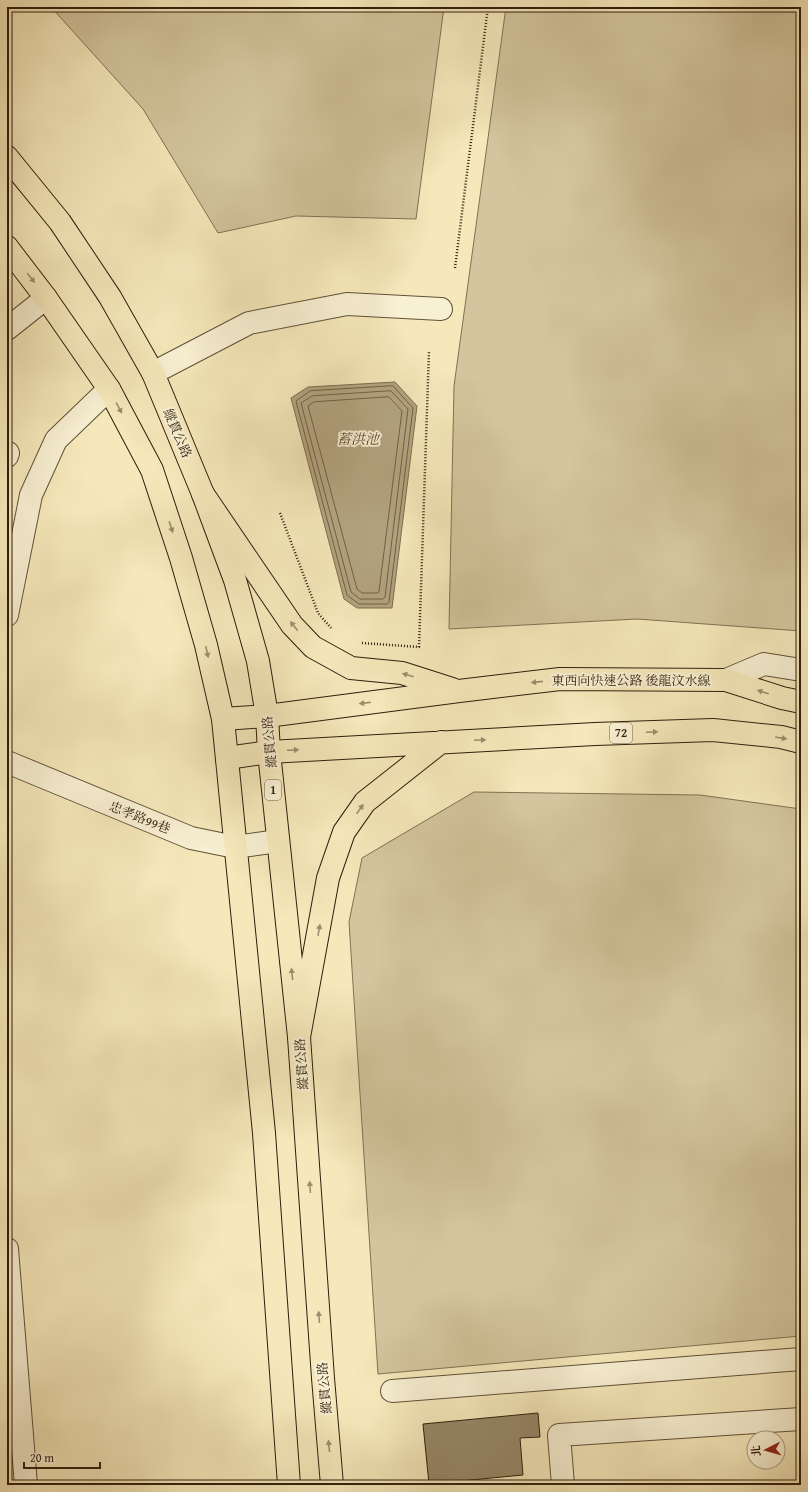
<svg xmlns="http://www.w3.org/2000/svg" width="808" height="1492" viewBox="0 0 808 1492" font-family="'Gentium Book Plus','Noto Serif TC',serif">
<style>
.green{fill:#d3c59d;stroke:#817155}
.water{fill:#b2a37f;stroke:#7e6d51}
.lines{fill:none;stroke-linecap:round;stroke-linejoin:round}
.shore{stroke:#706046;stroke-width:1}
.building{fill:#968767;stroke:#2f1d0d}
.minor-casing{stroke:#605038;stroke-width:24}
.major-casing{stroke:#2f1d0d;stroke-width:24}
.highway-casing{stroke:#2f1d0d;stroke-width:24}
.path{stroke:#2f1d0d;stroke-width:2.5;stroke-dasharray:1 2;stroke-linecap:butt}
.minor{stroke:#f8f0d2;stroke-width:22}
.major{stroke:#f5e8ba;stroke-width:22}
.highway{stroke:#f5e8ba;stroke-width:22}
.oneway{fill:#9c8d6c}
.labels{text-anchor:middle;stroke-width:4;stroke-linejoin:round;paint-order:stroke}
.shield{fill:#f8f0d2;stroke:#6b5c48;stroke-width:1}
.shield-label{font-size:12px;font-weight:bold;fill:#2f1d0d}
.street-label{font-size:13px;fill:#2f1d0d;stroke:#f8f0d2}
.water-label{font-size:14px;font-style:italic;fill:#5d4c35;stroke:#f8f0d2}
</style>
<rect width="100%" height="100%" fill="#f5e8ba"/>
<filter id="stains"><feTurbulence type="fractalNoise" baseFrequency=".005" numOctaves="4"/><feColorMatrix values="0 0 0 0 .2 0 0 0 0 .09 0 0 0 0 .02 0 0 0 .5 -.17"/></filter>
<radialGradient id="worn" r=".72"><stop offset=".6" stop-color="#630" stop-opacity="0"/><stop offset="1" stop-color="#630" stop-opacity=".3"/></radialGradient>
<path class="green" d="M51 7H444L416 219 296 216 218 233 143 109Z
M506 7H801V631L637 619 449 629 454 386Z
M474 792 700 795 801 809V1336L378 1374 349 922 362 858Z
M7 1437 11 1485H7Z"/>
<path class="water" d="M395 382 417 406 392 608H357L344 599 291 398 308 387Z"/>
<g class="lines">
<path class="shore" d="M393 386 413 408 389 602 387 604H359L347 595 296 401 310 391Z
M391 391 408 409 385 597 383 599H360L351 592 301 403 312 396Z
M389 397 402 411 379 591 378 593H362L357 589 308 406 314 402Z"/>
</g>
<path class="building" d="M538 1413 540 1437 520 1438 523 1475 429 1484 423 1424Z
M801 1482V1485H765Z"/>
<g class="lines">
<defs>
<path id="minor" d="M7 329 46 298
M153 373 249 323 347 304 441 309
M7 456 8 453
M7 615 31 495 56 440 109 389
M726 680 764 664 801 670
M7 762 191 838 235 847 278 841
M7 1249 26 1485
M392 1391 801 1359
M563 1485 559 1435 801 1419"/>
<path id="major" d="M7 157 60 222 110 297 153 373 203 494 235 580 258 661 267 716 269 752 299 1037 323 1378 332 1485
M7 247 46 298 109 389 152 470 181 558 206 645 223 719 264 1133 289 1485"/>
<path id="highway" d="M203 494 292 625 313 647 351 668 402 673 452 689
M223 719 267 716 459 691 560 679 726 680 782 698 801 702
M227 758 269 752 595 734 713 730 781 737 801 742
M299 1037 328 878 344 832 365 802 441 742"/>
</defs>
<use href="#minor" class="minor-casing"/>
<use href="#major" class="major-casing"/>
<use href="#highway" class="highway-casing"/>
<path class="path" d="M455 268 488 7
M280 513 318 613 331 628
M362 643 419 647 429 351"/>
<use href="#minor" class="minor"/>
<use href="#major" class="major"/>
<use href="#highway" class="highway"/>
</g>
<defs><path id="oneway-solid" d="M-6-.8H1V-3.2L6.5 0L1 3.2V.8H-6Z"/></defs>
<g class="oneway">
<use href="#oneway-solid" transform="translate(31 278) rotate(52)"/>
<use href="#oneway-solid" transform="translate(119 408) rotate(62)"/>
<use href="#oneway-solid" transform="translate(171 527) rotate(72)"/>
<use href="#oneway-solid" transform="translate(294 626) rotate(-129)"/>
<use href="#oneway-solid" transform="translate(207 652) rotate(77)"/>
<use href="#oneway-solid" transform="translate(408 675) rotate(-164)"/>
<use href="#oneway-solid" transform="translate(537 682) rotate(174)"/>
<use href="#oneway-solid" transform="translate(763 692) rotate(-162)"/>
<use href="#oneway-solid" transform="translate(365 703) rotate(173)"/>
<use href="#oneway-solid" transform="translate(652 732) rotate(-2)"/>
<use href="#oneway-solid" transform="translate(781 738) rotate(9)"/>
<use href="#oneway-solid" transform="translate(480 740) rotate(-3)"/>
<use href="#oneway-solid" transform="translate(293 750) rotate(-3)"/>
<use href="#oneway-solid" transform="translate(360 809) rotate(-55)"/>
<use href="#oneway-solid" transform="translate(319 930) rotate(-80)"/>
<use href="#oneway-solid" transform="translate(292 974) rotate(-96)"/>
<use href="#oneway-solid" transform="translate(310 1187) rotate(-94)"/>
<use href="#oneway-solid" transform="translate(319 1317) rotate(-94)"/>
<use href="#oneway-solid" transform="translate(329 1446) rotate(-95)"/>
</g>
<g class="labels">
<g class="shield">
<rect x="610" y="723" width="22" height="20" rx="3"/>
<rect x="265" y="780" width="16" height="20" rx="3"/>
</g>
<g class="shield-label">
<text x="621" y="737">72</text>
<text x="273" y="794">1</text>
</g>
<g class="street-label">
<text transform="translate(178 433) rotate(67)" y="5">縱貫公路</text>
<text x="631" y="685">東西向快速公路 後龍汶水線</text>
<text transform="translate(269 742) rotate(-95)" y="5">縱貫公路</text>
<text transform="translate(140 817) rotate(22)" y="5">忠孝路99巷</text>
<text transform="translate(301 1064) rotate(-94)" y="5">縱貫公路</text>
<text transform="translate(324 1388) rotate(-95)" y="5">縱貫公路</text>
</g>
<g class="water-label">
<text x="358" y="444">蓄洪池</text>
</g>
</g>
<rect width="808" height="1492" fill="none" stroke="#f5e8ba" stroke-width="24"/>
<rect x="8" y="8" width="792" height="1476" fill="none" stroke="#2f1d0d" stroke-width="2"/>
<rect x="12" y="12" width="784" height="1468" fill="none" stroke="#2f1d0d"/>
<g transform="translate(766 1450) rotate(264)"><circle r="19" fill="#f8f0d2" stroke="#a89c83"/>
<path d="M0-3L7 15L0 10L-7 15Z" fill="#8f2418"/>
<text y="-6" font-size="11" font-weight="bold" text-anchor="middle" fill="#2f1d0d">北</text>
</g>
<path d="M24 1462v6h76v-6" fill="none" stroke="#2f1d0d" stroke-width="2"/>
<text x="30" y="1462" font-size="12" fill="#2f1d0d" stroke="#f8f0d2" stroke-width="3" paint-order="stroke">20 m</text>
<rect width="100%" height="100%" filter="url(#stains)"/>
<rect width="100%" height="100%" fill="url(#worn)"/>
</svg>
